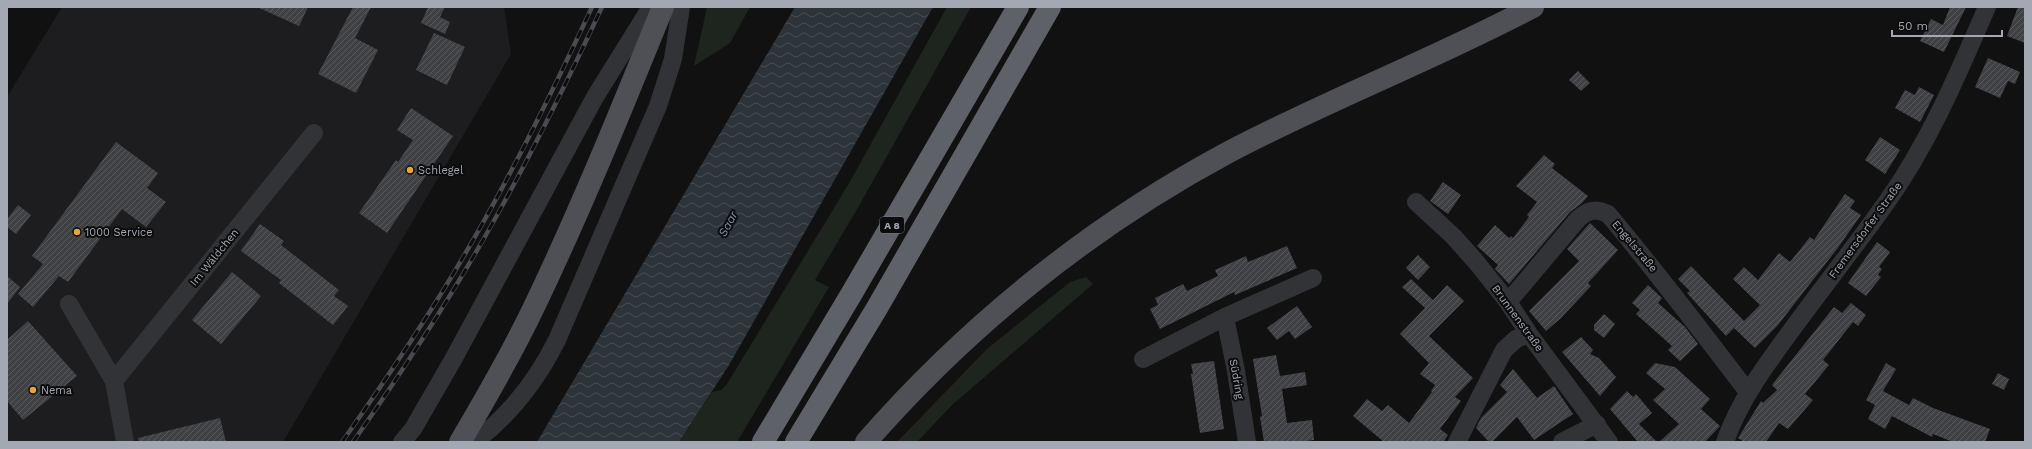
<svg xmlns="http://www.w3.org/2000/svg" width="2032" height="449" viewBox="0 0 2032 449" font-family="'Work Sans',sans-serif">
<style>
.built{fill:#1d1d1f}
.grass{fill:#1e251e}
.water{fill:url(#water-waves)}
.building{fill:url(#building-hatch)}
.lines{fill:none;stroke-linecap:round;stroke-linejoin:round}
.minor{stroke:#323337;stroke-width:18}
.major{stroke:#4f5056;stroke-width:22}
.highway{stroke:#5f6168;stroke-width:22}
.rail-casing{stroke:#4a4b50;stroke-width:4.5}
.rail{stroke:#0c0c0d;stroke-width:3;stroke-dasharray:9;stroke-linecap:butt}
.poi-dot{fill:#e3a639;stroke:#0c0c0d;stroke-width:1.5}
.labels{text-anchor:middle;stroke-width:4;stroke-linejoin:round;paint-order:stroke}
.shield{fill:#0c0c0d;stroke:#767980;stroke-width:1}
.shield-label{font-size:10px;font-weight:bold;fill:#a3a8b2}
.poi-label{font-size:11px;fill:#a3a8b2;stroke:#0c0c0d;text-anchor:start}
.street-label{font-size:11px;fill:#a3a8b2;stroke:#0c0c0d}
.water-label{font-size:12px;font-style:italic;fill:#7c96ab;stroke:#0c0c0d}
</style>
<defs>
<pattern id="water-waves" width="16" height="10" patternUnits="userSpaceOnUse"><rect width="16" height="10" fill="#2c343a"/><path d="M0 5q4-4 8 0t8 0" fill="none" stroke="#474f54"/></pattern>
<pattern id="building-hatch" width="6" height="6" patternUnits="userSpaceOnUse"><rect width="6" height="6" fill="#404145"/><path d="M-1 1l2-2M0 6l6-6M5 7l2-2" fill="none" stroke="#585a5d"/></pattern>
</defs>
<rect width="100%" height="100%" fill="#111112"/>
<path class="built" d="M62 7H504L511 54 283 442H7V97Z"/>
<path class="grass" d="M707 7H750L730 43 694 66Z
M947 7H971L856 211 815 280 829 287 737 442H679L712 392 721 390 727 384 848 185Z
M1086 277 1093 284 952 405 917 442H897L987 349 1070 282Z"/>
<path class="water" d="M795 7H933L729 365 679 442H537Z"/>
<path class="building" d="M257 7H308L299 26Z
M353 7H371L355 38 378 50 356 93 318 74Z
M428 7H445L440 17 450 22 445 34 421 23Z
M1950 7H1966L1944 52 1920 41 1931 19 1943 25Z
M2018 7H2025V43L2007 36Z
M434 33 465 47 447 85 416 70Z
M1988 58 2020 72 2015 84 2008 81 2000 98 1975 87Z
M1578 71 1590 83 1581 91 1569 80Z
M1919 87 1934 95 1920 122 1895 108 1905 90 1915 95Z
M411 108 453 136 387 233 359 213 396 160 398 162 413 140 397 130Z
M1880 137 1900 150 1885 174 1865 160Z
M116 142 158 173 147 188 166 202 146 227 122 209 68 282 59 276 33 307 18 294 43 264 32 256Z
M1544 155 1555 164 1552 168 1588 196 1582 203 1570 212 1509 284 1495 269 1498 265 1477 246 1495 225 1509 238 1511 236 1513 238 1529 217 1527 215 1537 202 1516 186Z
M1443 182 1461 195 1448 214 1430 201Z
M1845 194 1855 201 1850 208 1861 215 1837 249 1778 325 1755 348 1734 328 1726 336 1687 293 1690 291 1678 279 1691 266 1744 321 1760 305 1733 279 1744 267 1758 280 1779 253 1790 262 1810 237 1814 240Z
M18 205 31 215 16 234 7 227V219Z
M1590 223 1618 250 1588 283 1591 286 1560 319 1546 331 1529 311 1579 261 1567 249Z
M260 224 284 241 281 245 339 290 334 296 348 306 333 325 279 283 281 280 241 251Z
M1877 242 1890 252 1879 267 1882 269 1878 275 1881 277 1866 296 1848 283Z
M1287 246 1297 268 1235 295 1234 292 1160 329 1150 309 1158 305 1155 298 1183 284 1187 291 1218 276 1215 270 1246 256 1248 262Z
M1418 255 1430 267 1418 280 1406 268Z
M232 272 261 296 221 344 192 320Z
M7 276 20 287 7 304Z
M1411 279 1433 300 1447 285 1464 301 1429 336 1473 378 1455 397 1461 401 1440 429 1448 435 1443 442H1384L1353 416 1367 399 1382 411 1388 405 1409 423 1432 392 1431 391 1435 385 1420 374 1429 363 1400 334 1425 308 1402 287Z
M1648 285 1662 298 1658 303 1685 327 1698 344 1680 361 1668 350 1672 346 1636 314 1640 310 1632 303Z
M1851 303 1866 315 1858 326 1853 322 1823 360 1829 365 1805 394 1813 400 1788 429 1779 423 1766 442H1744L1738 438 1761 401 1763 403 1777 390 1772 385 1779 376 1834 307 1842 313Z
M1297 306 1312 327 1295 339 1289 331 1277 340 1267 328Z
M1604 314 1615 324 1604 338 1594 330V325Z
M28 321 77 376 23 420 7 401V340Z
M1581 337 1593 350 1590 354 1599 358 1616 377 1600 396 1562 352Z
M1276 355 1280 376 1305 372 1307 385 1282 389 1287 423 1312 420 1314 440 1297 442H1264L1260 417 1262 416 1253 359Z
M1214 361 1224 429 1200 433 1191 374H1193L1191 364Z
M1655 363 1675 367 1710 399 1701 409 1720 426 1705 442H1659L1679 424 1653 400 1665 389 1646 373Z
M1886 363 1896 369 1883 391 1909 405 1913 398 1933 408 1990 429 1985 442H1953L1933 434 1932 437 1892 416 1885 429 1868 419 1875 405 1866 400Z
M1513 369 1537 398 1554 386 1573 414 1534 440 1517 417 1492 442H1489L1476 428 1481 418 1507 392 1500 385Z
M1998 373 2009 379 2004 390 1992 384Z
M1627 391 1633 397 1636 394 1652 413 1639 424 1657 442H1638L1610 409Z
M220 418 226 442H139L138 438Z"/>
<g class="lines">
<path class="minor" d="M1416 202 1454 237 1477 263 1508 302 1529 334 1609 442
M1508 302 1578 219C1588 210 1595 208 1608 214 1657 272 1702 332 1748 392
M69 304 114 381 125 442
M1225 317 1236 371 1247 442
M1143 359 1225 317 1313 278
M114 381 314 133
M402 442 413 429 454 358 595 97 651 7
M474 442C510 415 537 380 557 340L658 106 673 59 681 7
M1457 442 1504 350 1516 339 1529 334
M1562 442 1597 424
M1725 442C1740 398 1769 361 1796 324 1826 283 1857 244 1886 203 1929 143 1958 74 1987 7"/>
<path class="major" d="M460 442C486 398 512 353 534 307 581 209 622 108 663 7
M866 442C967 326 1091 226 1227 153 1327 100 1433 60 1533 7"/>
<path class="highway" d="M763 442 852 293 1018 7
M796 442 877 308 1050 7"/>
<defs>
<path id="rail" d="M342 442C385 381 427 319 465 254 512 174 553 91 592 7
M353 442C404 369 453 295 496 217 534 149 569 78 602 7"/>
</defs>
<use href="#rail" class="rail-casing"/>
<use href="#rail" class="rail"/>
</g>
<g class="poi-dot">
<circle cx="410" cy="170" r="4"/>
<circle cx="77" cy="232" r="4"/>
<circle cx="33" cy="390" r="4"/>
</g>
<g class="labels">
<rect class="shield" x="880" y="217" width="24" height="16" rx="3"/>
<g class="shield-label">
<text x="892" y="229">A 8</text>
</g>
<g class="poi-label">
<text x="418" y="174">Schlegel</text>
<text x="85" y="236">1000 Service</text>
<text x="41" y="394">Nema</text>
</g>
<g class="street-label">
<text transform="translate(1865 230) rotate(-54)" y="4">Fremersdorfer Straße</text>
<text transform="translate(1635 246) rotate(50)" y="4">Engelstraße</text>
<text transform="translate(214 257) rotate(-51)" y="4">Im Wäldchen</text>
<text transform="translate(1518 318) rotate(54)" y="4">Brunnenstraße</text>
<text transform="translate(1237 379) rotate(80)" y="4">Südring</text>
</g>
<g class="water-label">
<text transform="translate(728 224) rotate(-61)" y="4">Saar</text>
</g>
</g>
<rect width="2032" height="449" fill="none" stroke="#a3a8b2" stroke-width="16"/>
<path d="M1892 30v6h110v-6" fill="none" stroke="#a3a8b2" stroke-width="2"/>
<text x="1898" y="30" font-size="12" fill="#a3a8b2" stroke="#0c0c0d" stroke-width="3" paint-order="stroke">50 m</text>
</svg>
